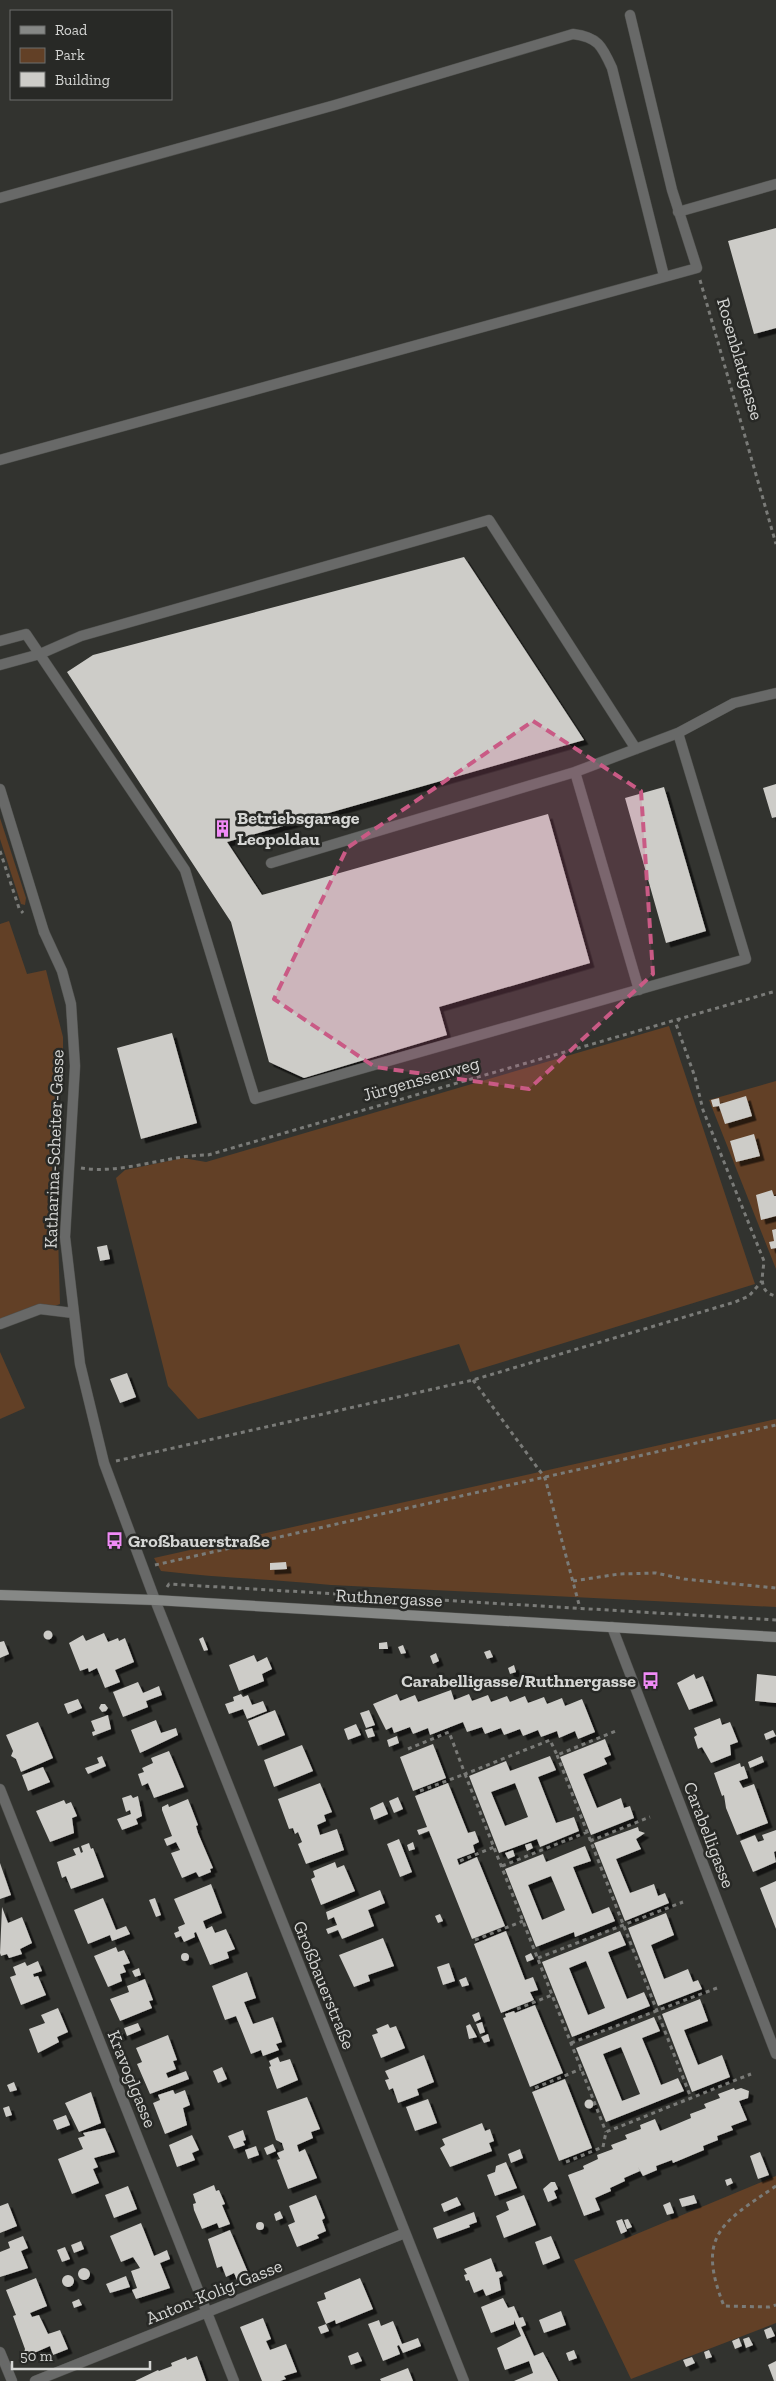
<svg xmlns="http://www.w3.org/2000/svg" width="776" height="2381" viewBox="0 0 776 2381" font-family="'Zilla Slab',serif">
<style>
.green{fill:#624026}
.building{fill:#cdccc8;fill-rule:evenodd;filter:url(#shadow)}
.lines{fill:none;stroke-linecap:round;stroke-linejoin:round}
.lane-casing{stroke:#4f504d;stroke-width:11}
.street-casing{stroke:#4f504d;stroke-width:11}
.secondary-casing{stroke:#4f504d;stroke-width:11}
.path{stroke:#7a7b78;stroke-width:3;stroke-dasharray:4 4;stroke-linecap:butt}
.lane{stroke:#686968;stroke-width:10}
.street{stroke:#686968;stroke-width:10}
.secondary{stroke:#868886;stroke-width:10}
.marked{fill:#c95a85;fill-opacity:0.2;stroke:#c95a85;stroke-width:4;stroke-dasharray:10 6;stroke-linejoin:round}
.labels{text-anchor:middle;stroke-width:5;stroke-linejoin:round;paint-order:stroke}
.street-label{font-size:18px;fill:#d5d6d4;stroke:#282926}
.poi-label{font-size:18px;font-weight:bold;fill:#d5d6d4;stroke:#282926;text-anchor:start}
</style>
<defs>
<filter id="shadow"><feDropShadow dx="4.5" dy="4.5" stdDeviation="0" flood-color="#0009"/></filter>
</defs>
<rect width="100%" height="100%" fill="#32332f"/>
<path class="green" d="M0 818 26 898 25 905 21 904 0 839Z
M9 921 27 974 46 970 63 1037V1081L55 1129 60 1304 0 1327V924Z
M669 1026 755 1284 470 1372 459 1344 198 1419 168 1386 116 1178 125 1170 183 1158 206 1162Z
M776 1081V1269L709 1100Z
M0 1352 25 1408 0 1419Z
M776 1419V1607L331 1585C275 1579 217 1578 161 1571L154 1558Z
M776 2176V2323L631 2379 574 2260Z"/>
<path class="building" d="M776 228V328L754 334 728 241Z
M464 557 584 740 227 842 262 895 548 814 590 963 439 1007 447 1035 304 1078 269 1062 231 922 67 672 93 655Z
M776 784V817L772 818 763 788Z
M664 787 706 931 666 943 625 798Z
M172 1033 197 1123 141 1139 117 1048Z
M746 1096 752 1116 725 1124 719 1106 713 1107 711 1100 719 1098 720 1104Z
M754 1134 760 1156 736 1162 730 1141Z
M772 1190 774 1196H776V1216L761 1220 756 1195Z
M776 1229V1248L771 1249 769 1242 774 1241 772 1230Z
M107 1245 110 1259 100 1261 97 1247Z
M127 1373 136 1397 120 1403 110 1379Z
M286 1562 287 1569 270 1570V1563Z
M43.5 1635a4.5 4.5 0 1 1 9 0a4.5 4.5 0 1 1-9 0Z
M104 1633 108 1642 118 1638 119 1641 125 1638 134 1662 115 1670 120 1682 105 1688 97 1668 89 1672 88 1668 80 1671 69 1643 83 1635 86 1641Z
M203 1637 208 1650 204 1651 199 1639Z
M4 1641 9 1654 0 1658V1642Z
M387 1642 388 1649H379V1643Z
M403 1645 406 1653 401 1654 398 1647Z
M490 1650 493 1657 487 1659 484 1652Z
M436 1653 439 1661 433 1664 430 1656Z
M254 1655 257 1662 267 1657 272 1669 262 1674 264 1681 239 1691 229 1665Z
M514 1665 516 1672 510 1674 508 1668Z
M694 1674 696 1679 703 1676 713 1701 689 1710 677 1683Z
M757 1674 776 1676V1703L755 1701Z
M138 1682 143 1693 159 1686 162 1695 146 1701 148 1707 123 1717 113 1692Z
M451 1690 454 1700 469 1694 472 1701 488 1695 491 1702 507 1696 510 1702 525 1696 528 1703 544 1697 547 1704 562 1698 565 1706 582 1699 595 1732 578 1739 575 1731 559 1738 557 1731 541 1737 538 1730 523 1736 520 1729 504 1735 501 1728 485 1734 482 1727 467 1732 463 1722 430 1735 428 1728 413 1734 410 1727 394 1733 392 1727 386 1730 373 1704 397 1694 400 1701 415 1695 418 1702Z
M241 1694 243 1697 248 1695 252 1705 263 1701 267 1711 247 1719 243 1709 229 1714 225 1704 234 1701 233 1697Z
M78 1699 82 1708 68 1714 64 1704Z
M101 1704H105L108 1708 106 1711 102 1712 99 1708Z
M275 1710 285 1735 258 1746 248 1721Z
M369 1710 375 1725 366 1728 360 1713Z
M108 1715 111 1729 93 1736 92 1732 95 1731 91 1721Z
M720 1718 722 1725 730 1722 738 1742 730 1745 731 1755 711 1763 702 1747 698 1749 694 1737 697 1735 694 1728Z
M156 1720 161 1733 176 1728 178 1735 140 1753 131 1730Z
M38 1722 53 1758 21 1772 16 1759 11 1756 13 1751 6 1735Z
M356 1724 361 1735 348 1740 344 1729Z
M372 1728 375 1736 368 1738 365 1730Z
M773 1730 776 1736 766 1740 764 1734Z
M397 1736 399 1743 389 1747 387 1740Z
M605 1739 611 1755 604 1758 607 1764 583 1774 597 1808 621 1798 624 1808 630 1806 634 1818 591 1835 560 1757Z
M433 1744 446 1778 413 1791 400 1757Z
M302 1745 313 1771 274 1787 264 1760Z
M169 1751 184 1787 154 1798 148 1783 142 1786 138 1774 144 1772 142 1768 153 1763 151 1758Z
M102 1756 106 1766 88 1774 85 1768 99 1763 97 1758Z
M550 1756 556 1770 538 1777 556 1823 574 1817 579 1831 540 1847 537 1839 499 1853 469 1776 506 1761 510 1771ZM515 1783 528 1817 505 1826 491 1792Z
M762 1756 764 1762 750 1768 748 1762Z
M740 1763 741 1767 744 1766 748 1778 739 1781 743 1788 754 1784 768 1823 737 1835 726 1808 724 1795 722 1796 714 1773Z
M43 1767 50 1782 28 1791 22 1775Z
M320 1783 332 1812 324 1815 326 1821 317 1825 320 1835 337 1829 344 1850 306 1864 298 1844 302 1842 298 1832 295 1834 293 1828 289 1829 278 1799Z
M448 1783 468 1833 475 1831 479 1842 473 1845 475 1852 457 1859 459 1865 477 1857 505 1926 472 1939 429 1831 419 1835 417 1830 427 1827 415 1796Z
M131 1795 133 1798 138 1796 142 1816 136 1819 138 1824 122 1830 117 1819 131 1814 130 1810 126 1812 122 1798Z
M398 1797 403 1809 394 1813 389 1801Z
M188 1799 198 1825 196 1826 198 1833 213 1868 210 1869 211 1872 199 1877 196 1872 182 1878 171 1853 180 1850 176 1842 167 1846 164 1839 172 1836 162 1810V1807L168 1804 169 1807Z
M64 1800 66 1804 71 1802 77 1816 72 1818 74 1833 50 1842 36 1811Z
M383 1802 388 1814 374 1820 370 1808Z
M638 1827 639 1831 645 1833 636 1839 641 1849 616 1859 630 1893 654 1884 658 1896 665 1893 669 1903 625 1921 594 1843Z
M776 1830V1851L774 1852 776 1862 753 1872 740 1841 755 1835 758 1842 764 1840 762 1835Z
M399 1839 412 1872 400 1877 387 1844Z
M413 1842 415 1849 409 1851 407 1845Z
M89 1843 91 1849 93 1848 104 1877 71 1889 66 1876 62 1878 57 1862 76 1855 73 1849 79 1847 81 1853 83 1852 81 1846Z
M531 1843 533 1848 527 1851 525 1845Z
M585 1846 591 1861 573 1867 592 1914 609 1907 615 1921 575 1937 574 1932 536 1947 505 1869 543 1854 546 1862ZM551 1876 565 1910 542 1920 528 1885Z
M513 1850 515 1856 508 1859 505 1853Z
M335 1862 337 1868 344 1865 355 1891 321 1905 311 1879 315 1877 313 1871Z
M0 1863 11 1895 0 1899Z
M776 1881V1929L760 1888Z
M211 1884 222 1913 203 1921 206 1929 212 1926 215 1933 226 1929 235 1949 227 1952 229 1958 210 1965 196 1932 194 1933 195 1937 184 1942 181 1936 176 1938 174 1933 179 1931 178 1927 185 1924 174 1899Z
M380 1890 385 1903 368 1910 374 1926 342 1939 338 1930 328 1934 326 1929 337 1925 334 1917 328 1920 326 1912Z
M103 1898 116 1930 126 1926 130 1934 112 1941 110 1935 88 1944 74 1910Z
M155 1898 161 1915 156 1917 149 1900Z
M2 1907 8 1923 22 1917 32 1943 20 1949 22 1954 9 1958 7 1954 1 1956 0 1953Z
M666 1913 674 1935 651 1945 664 1979 688 1969 693 1982 698 1980 702 1989 658 2006 628 1928Z
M440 1914 443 1921 438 1923 435 1916Z
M506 1931 525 1980 533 1977 538 1990 530 1992 534 2000 501 2013 474 1944Z
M620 1931 626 1945 608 1952 627 1999 644 1992 650 2006 572 2037 542 1962ZM586 1961 605 2008 588 2015 569 1968Z
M383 1938 394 1966 368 1975 370 1981 354 1987 339 1955Z
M116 1947 118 1952 124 1950 130 1963 123 1965 126 1972 120 1974 122 1981 108 1987 94 1956Z
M531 1953 534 1959 527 1962 525 1956Z
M181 1957a4 4 0 1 1 8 0a4 4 0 1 1-8 0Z
M38 1961 42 1971 33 1974 34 1977 38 1976 46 1995 21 2005 10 1977 16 1975 13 1967 25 1962 27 1966Z
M449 1963 455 1981 443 1985 437 1967Z
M139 1968 141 1975 135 1977 132 1971Z
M247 1972 256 1998 244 2002 253 2024 273 2017 282 2042 276 2044 279 2050 263 2056 261 2050 251 2054 236 2016 225 2020 212 1986Z
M466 1977 469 1985 462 1987 459 1980Z
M145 1979 153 2000 149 2001 152 2008 120 2021 110 1999 129 1992 127 1986Z
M700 1999 708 2021 684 2030 698 2065 722 2055 730 2077 692 2092 662 2014Z
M535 2005 563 2073 530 2087 503 2018 506 2017 505 2014 514 2011 515 2013Z
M58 2008 68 2032 57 2037 59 2042 38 2053 29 2029 45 2023 41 2015Z
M479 2012 481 2019 475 2022 472 2015Z
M654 2017 660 2031 642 2038 652 2062 661 2085 678 2078 684 2091 606 2122 576 2048ZM621 2047 640 2094 622 2101 603 2054Z
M482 2022 485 2032 480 2034 476 2024Z
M138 2023 141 2030 127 2036 124 2028Z
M388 2024 390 2028 396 2026 405 2048 381 2058 372 2035 378 2033 376 2029Z
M470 2024 477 2037 469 2039 466 2026Z
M120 2029 123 2035 111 2039 109 2034Z
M488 2034 490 2041 484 2043 481 2037Z
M168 2035 177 2060 173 2061 176 2069 166 2073 168 2078 186 2071 189 2079 150 2094 137 2064 142 2062 136 2048Z
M424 2055 434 2082 417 2089 419 2095 398 2103 393 2088 389 2090 385 2080 389 2079 385 2071Z
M278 2057 280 2062 290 2059 298 2080 277 2089 269 2067 271 2066 269 2061Z
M222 2067 227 2079 218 2083 213 2071Z
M565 2079 592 2148 559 2161 532 2092Z
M14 2082 17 2090 10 2092 7 2085Z
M734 2088 735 2090 741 2088 749 2091 748 2098 739 2101 747 2120 731 2126 733 2130 717 2136 718 2140 703 2146 704 2150 673 2163 672 2160 656 2166 657 2170 643 2176 638 2167 640 2171 624 2178 625 2181 610 2188 611 2191 595 2198 600 2210 584 2216 568 2175 584 2169 583 2166 598 2159 597 2155 613 2149 611 2145 627 2139 625 2135 641 2129 640 2125 655 2119 660 2131 691 2118 690 2114 706 2108 704 2104 720 2098 718 2094Z
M173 2090 175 2094 185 2090 190 2105 183 2108 187 2125 165 2134 153 2103 160 2100 158 2095Z
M91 2092 101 2123 79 2132 65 2103Z
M307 2097 320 2129 311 2132 313 2138 297 2145 299 2152 305 2149 317 2178 288 2189 277 2160 280 2159 277 2153 284 2150 282 2143 276 2140 267 2111Z
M428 2099 437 2123 415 2131 406 2107Z
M584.5 2104a4.5 4.5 0 1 1 9 0a4.5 4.5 0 1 1-9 0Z
M9 2106 12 2115 6 2117 3 2108Z
M66 2115 70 2125 57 2130 53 2120Z
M482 2123 485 2131 490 2129 494 2141 489 2143 492 2151 450 2167 440 2148 445 2145 442 2139Z
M105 2128 115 2152 94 2158 98 2167 93 2169 99 2183 72 2194 58 2159 83 2149 78 2138 85 2136 83 2133Z
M243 2130 246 2140 243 2141 245 2145 234 2149 228 2136Z
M192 2135 199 2150 192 2153 195 2160 177 2167 169 2145Z
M273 2144 276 2151 267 2155 264 2148Z
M256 2146 259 2155 248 2159 245 2150Z
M520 2149 523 2158 511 2163 508 2154Z
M760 2152 769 2175 758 2179 750 2156Z
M506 2162 517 2188 495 2196 487 2175 495 2172 496 2166Z
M731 2178 733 2183 727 2186 725 2180Z
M551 2182H555L558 2189 554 2191 557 2198 548 2202 543 2189Z
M214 2185 216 2191 219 2190 225 2204 222 2205 230 2224 219 2228 217 2223 202 2229 194 2210 193 2204 196 2203 193 2194Z
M128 2186 137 2209 114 2218 105 2195Z
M316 2195 325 2218 322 2220 326 2231 317 2235 319 2238 297 2247 288 2225 295 2222 289 2206Z
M524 2195 536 2225 504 2238 496 2216 509 2210 506 2202Z
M694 2195 697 2203 682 2207 679 2199Z
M457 2197 461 2205 444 2212 441 2204Z
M670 2202 674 2213 667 2215 663 2205Z
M8 2203 17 2226 0 2233V2206Z
M280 2211 283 2218 276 2221 274 2214Z
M474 2212 477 2222 469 2225 470 2227 437 2239 433 2228Z
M622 2219 627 2231 621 2234 616 2221Z
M628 2219 632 2227 627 2229 624 2220Z
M256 2226a4 4 0 1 1 8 0a4 4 0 1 1-8 0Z
M141 2223 154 2256 167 2250 170 2259 160 2263 170 2288 136 2299 132 2290 137 2288 131 2271 140 2268 133 2257 121 2262 110 2236Z
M230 2230 249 2275 237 2280 234 2273 226 2277 222 2266 217 2268 208 2239Z
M23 2236 28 2248 21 2251 28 2268 0 2277V2252L10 2248 8 2242Z
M551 2236 560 2258 543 2265 535 2242Z
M81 2241 84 2249 74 2253 71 2245Z
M65 2247 70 2259 62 2262 57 2250Z
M491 2258 496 2272 501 2271 503 2276 499 2278 501 2290 486 2296 483 2289 474 2293 469 2280 466 2281 464 2275 467 2274 464 2269Z
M78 2274a6 6 0 1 1 12 0a6 6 0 1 1-12 0Z
M62 2281a6 6 0 1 1 12 0a6 6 0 1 1-12 0Z
M126 2276 130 2287 110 2293 106 2284Z
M36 2278 47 2306 30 2313 32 2317 39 2315 48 2334 60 2330 68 2349 53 2355 50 2346 34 2353 33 2355 24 2353 25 2349 13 2316 16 2315 6 2290Z
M360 2278 373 2309 336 2324 335 2320 326 2324 317 2302 326 2299 324 2293Z
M503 2298 508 2308 514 2306 519 2318 523 2317 526 2325 521 2327 534 2356 543 2352 558 2381H514L533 2373 529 2361 505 2370 497 2348 521 2336 514 2320V2324L491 2333 481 2307Z
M79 2299 82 2305 74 2308 72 2302Z
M561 2311 566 2325 544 2333 539 2320Z
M263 2318 271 2339 266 2341 270 2350 286 2344 297 2372 284 2376 286 2379 280 2381H262L240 2327Z
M379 2320 381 2326 393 2321 402 2344 418 2338 421 2346 403 2353 399 2345 397 2346 400 2354 383 2361 368 2324Z
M326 2324 329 2331 321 2334 318 2327Z
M771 2327 775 2336 767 2339 764 2330Z
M749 2337 753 2345 746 2348 743 2339Z
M739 2338 742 2346 735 2349 732 2341Z
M574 2350 577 2358 569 2361 566 2353Z
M709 2350 712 2357 706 2359 704 2352Z
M358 2352 362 2361 351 2365 348 2356Z
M197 2356 206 2381H135L158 2370 159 2371 172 2366 171 2363 186 2357 187 2360Z
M692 2357 695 2363 686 2367 683 2360Z
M776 2361V2381H774L768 2365Z
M408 2368 413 2381H381L380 2379Z"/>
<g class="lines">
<defs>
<path id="lane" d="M0 198 335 105 573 34C598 37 602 46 612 68L664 276
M0 460 697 268 672 190 630 15
M0 641 26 634 185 870 255 1099 746 959 678 733
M0 665 40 654 81 636 489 520 636 749
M575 772 639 990
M271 863 575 772 678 733 734 703 776 693
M44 932 62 971 71 1004 75 1066 65 1237 80 1364 104 1463 155 1600
M0 1324 40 1309 73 1313"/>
<path id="street" d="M678 212 776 184
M0 789 44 932
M155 1600 464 2381
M612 1627 776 2054
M0 1789 234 2381
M0 2352 12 2381
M35 2381 405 2233"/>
<path id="secondary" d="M0 1595 155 1600 776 1637"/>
</defs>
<use href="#lane" class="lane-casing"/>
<use href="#street" class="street-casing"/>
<use href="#secondary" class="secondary-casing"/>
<path class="path" d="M700 280 776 544
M0 851 19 908 23 913
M680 1018 676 1024 695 1077 703 1110 764 1261C763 1275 757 1292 776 1296
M81 1168C120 1175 167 1155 208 1155L776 991
M473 1380 545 1478 580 1608
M116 1461 473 1380 735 1302 749 1296 762 1281
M155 1565 776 1425
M573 1581 619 1574 656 1573 684 1579 776 1588
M167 1587 169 1584 776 1620
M408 1749 449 1732 465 1774 550 1740 557 1755 616 1731
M557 1755 691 2098
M420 1791 465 1774 606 2132
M590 1841 650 1817
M460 1861 494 1847
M502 1866 587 1832
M475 1940 523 1921
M538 1958 683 1902
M517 2009 552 1995
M571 2043 717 1988
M535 2088 581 2069
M566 2162 603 2147 606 2132 751 2074
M776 2186C721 2223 696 2236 724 2306L769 2307 776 2305"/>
<use href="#lane" class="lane"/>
<use href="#street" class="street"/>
<use href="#secondary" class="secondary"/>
</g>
<path class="marked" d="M533 721 641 791 653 974 529 1089 375 1067 274 999 347 848Z"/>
<defs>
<symbol id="building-bare" viewBox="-9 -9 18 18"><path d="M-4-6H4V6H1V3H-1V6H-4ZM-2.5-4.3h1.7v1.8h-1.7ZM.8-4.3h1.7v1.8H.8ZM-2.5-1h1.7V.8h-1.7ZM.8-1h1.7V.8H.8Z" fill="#f08bf6" stroke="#282926" stroke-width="2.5" paint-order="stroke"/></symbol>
<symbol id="bus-bare" viewBox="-9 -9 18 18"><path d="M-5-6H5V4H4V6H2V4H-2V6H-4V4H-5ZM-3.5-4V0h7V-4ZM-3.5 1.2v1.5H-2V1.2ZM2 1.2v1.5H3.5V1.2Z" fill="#f08bf6" stroke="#282926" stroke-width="2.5" paint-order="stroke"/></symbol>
</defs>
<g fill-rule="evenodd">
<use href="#building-bare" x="210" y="816" width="25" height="25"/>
<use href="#bus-bare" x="102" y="1528" width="25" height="25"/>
<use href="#bus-bare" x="638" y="1668" width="25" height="25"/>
</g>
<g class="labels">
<g class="street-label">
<text transform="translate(740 359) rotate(74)" y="6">Rosenblattgasse</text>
<text transform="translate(421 1079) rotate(-16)" y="6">Jürgenssenweg</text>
<text transform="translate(54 1149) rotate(-88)" y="6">Katharina-Scheiter-Gasse</text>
<text transform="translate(389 1598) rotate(3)" y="6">Ruthnergasse</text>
<text transform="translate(709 1835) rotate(69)" y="6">Carabelligasse</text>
<text transform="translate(324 1985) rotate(68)" y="6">Großbauerstraße</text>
<text transform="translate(132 2079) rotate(68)" y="6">Kravoglgasse</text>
<text transform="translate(214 2292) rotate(-22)" y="6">Anton-Kolig-Gasse</text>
</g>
<g class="poi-label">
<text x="237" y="824">Betriebsgarage<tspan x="237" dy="21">Leopoldau</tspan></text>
<text x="128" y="1547">Großbauerstraße</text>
<text x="636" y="1687" text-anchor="end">Carabelligasse/Ruthnergasse</text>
</g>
</g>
<rect x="10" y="10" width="162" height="90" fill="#282926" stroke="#6d6e6c"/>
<rect x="20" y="26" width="25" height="8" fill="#868886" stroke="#6d6e6c"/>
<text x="55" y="35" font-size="15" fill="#d5d6d4">Road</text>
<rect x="20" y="48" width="25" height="15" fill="#624026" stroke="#6d6e6c"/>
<text x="55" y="60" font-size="15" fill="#d5d6d4">Park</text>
<rect x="20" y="72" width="25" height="15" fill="#cdccc8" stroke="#6d6e6c"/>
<text x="55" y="85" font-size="15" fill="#d5d6d4">Building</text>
<path d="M12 2361v8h138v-8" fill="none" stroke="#d5d6d4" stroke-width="2.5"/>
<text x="20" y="2361" font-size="15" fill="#d5d6d4" stroke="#282926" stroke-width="4" paint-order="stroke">50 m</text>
</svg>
